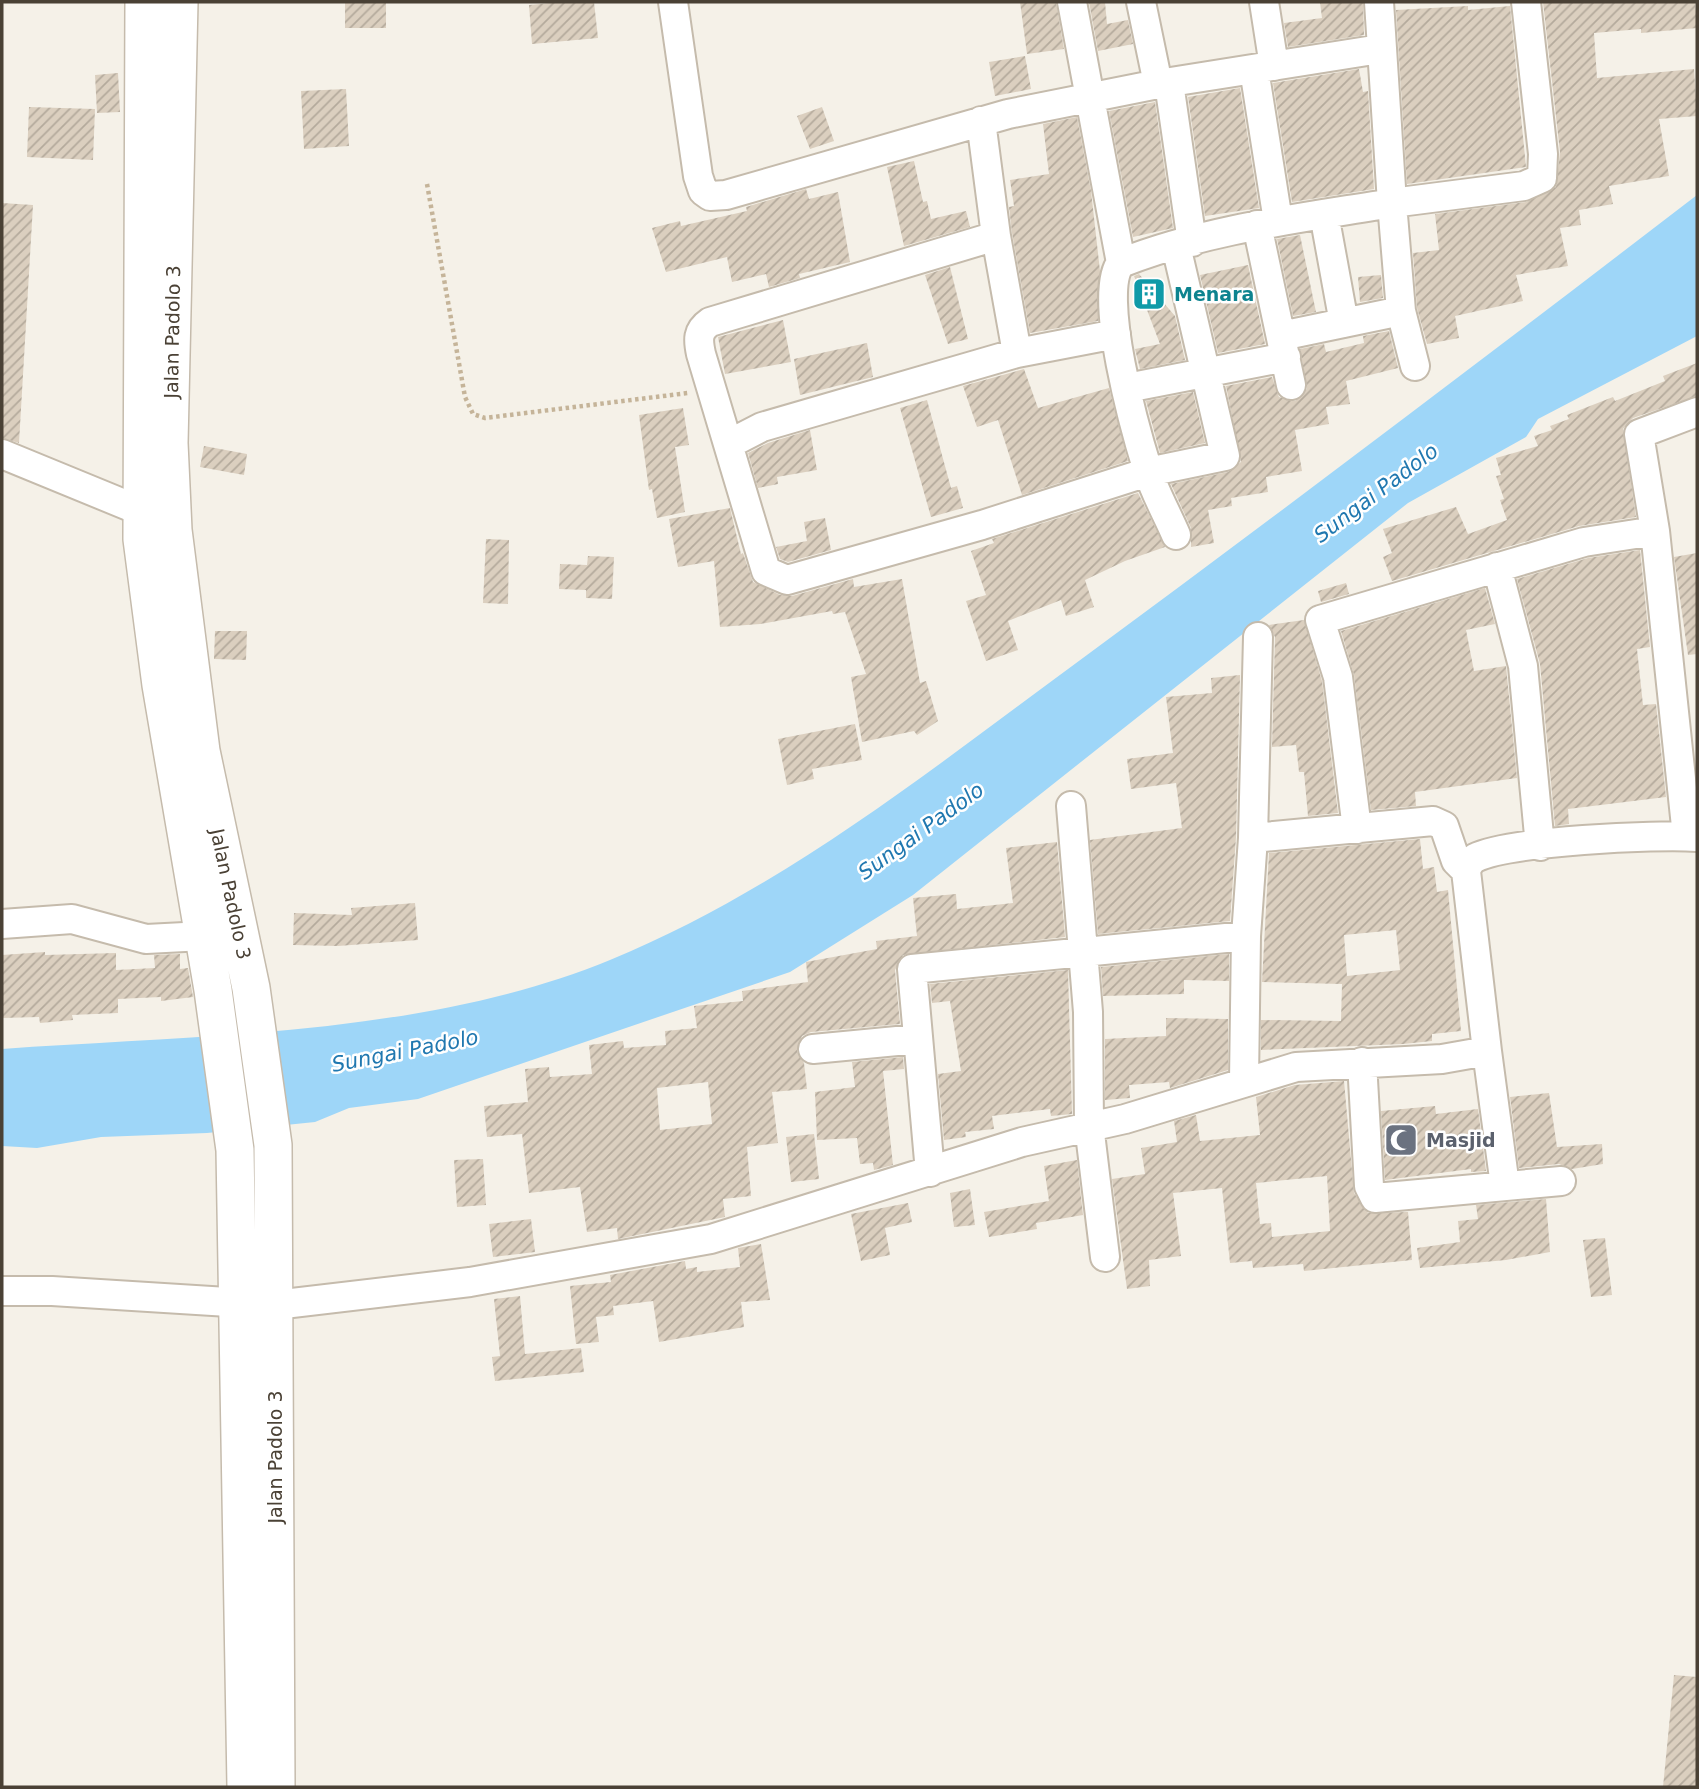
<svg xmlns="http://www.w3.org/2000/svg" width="1699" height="1789" viewBox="0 0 1699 1789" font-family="'DejaVu Sans',sans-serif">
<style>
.water{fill:#9ed6f8}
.building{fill:url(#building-hatch);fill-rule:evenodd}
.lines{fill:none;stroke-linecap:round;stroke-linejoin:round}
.minor-casing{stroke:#c5bbac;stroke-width:32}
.tertiary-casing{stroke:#c5bbac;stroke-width:40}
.path{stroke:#c5b499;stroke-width:4.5;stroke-dasharray:3.5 3.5;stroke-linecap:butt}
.minor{stroke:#fff;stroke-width:28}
.tertiary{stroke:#fff;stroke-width:37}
.labels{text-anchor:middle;stroke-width:5;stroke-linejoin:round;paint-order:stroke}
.culture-label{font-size:19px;font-weight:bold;fill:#0d838f;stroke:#fff;text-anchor:start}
.street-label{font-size:19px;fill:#4a4135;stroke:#fff}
.worship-label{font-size:19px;font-weight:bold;fill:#5b616d;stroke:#fff;text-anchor:start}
.water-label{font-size:21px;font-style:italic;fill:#2078b0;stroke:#fff}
</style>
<defs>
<pattern id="building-hatch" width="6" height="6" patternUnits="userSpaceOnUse" patternTransform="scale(1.75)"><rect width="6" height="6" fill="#dbcfbf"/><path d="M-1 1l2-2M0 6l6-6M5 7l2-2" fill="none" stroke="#b4aa9c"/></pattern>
</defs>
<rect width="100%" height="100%" fill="#f5f1e8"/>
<path class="water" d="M1697 195V336L1538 419 1526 437 1408 503 913 895 790 972 418 1099 349 1108 315 1122 207 1133 101 1137 37 1148 2 1146V1049C199 1035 425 1036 610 960 787 887 934 767 1087 655 1292 504 1495 350 1697 195Z"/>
<path class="building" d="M345 2H386V28H345Z
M562 2H594L598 38 532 44 529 5Z
M1020 2H1056L1064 49 1027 54Z
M1089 2H1105L1107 24 1128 20 1133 44 1098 51Z
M1320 2H1363L1364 35 1288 47 1284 23 1322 18Z
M1543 2H1695L1697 28 1641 33V29L1594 33 1597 78 1694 69 1697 116 1659 119 1669 176 1609 186 1613 204 1579 210 1581 225 1560 228 1568 266 1516 275 1523 301 1455 316 1459 338 1427 344 1417 308 1413 253 1439 250 1435 214 1526 202 1556 187 1560 152Z
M1468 6V10L1510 6 1526 167 1407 184 1396 10Z
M1025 56 1031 89 995 96 989 62Z
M1359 69 1363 92 1368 91 1374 189 1292 202 1273 83Z
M118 73 120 112 97 113 95 75Z
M1240 88 1259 208 1205 216 1188 97Z
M346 89 349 146 304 149 301 91Z
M1155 102 1173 228 1133 237 1109 111Z
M29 107 95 109 93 160 27 157Z
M822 107 834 141 810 149 797 116Z
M1077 117 1091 191 1100 271 1098 321 1030 333 1012 233 1009 207 1014 206 1010 180 1049 174 1043 124Z
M914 161 923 202 927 201 931 219 966 211 970 227 904 246 887 167Z
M806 189 809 199 838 192 850 262 799 274 800 278 769 287 766 274 732 282 727 257 666 272 652 228 680 221 681 226 747 211 746 207Z
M2 203 33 205 19 443 2 438Z
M1300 235 1316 312 1293 316 1277 239Z
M1248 265 1265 344 1218 353 1200 275Z
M950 267 968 339 948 344 925 275Z
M1139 274 1175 316 1185 360 1140 369 1135 349 1160 344 1134 276Z
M1381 275 1383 298 1360 302 1358 277Z
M783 320 791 362 725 374 718 337Z
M1389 331 1398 368 1346 381 1350 404 1326 407 1329 424 1295 430 1302 471 1266 477 1268 492 1231 498 1232 506 1208 510 1214 543 1191 547V528L1171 484 1228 472 1241 462 1226 386 1272 377 1279 397 1295 401 1307 389 1300 349 1324 344 1326 352 1364 343 1363 336Z
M867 343 873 377 800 395 794 359Z
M1697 363V396L1633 418 1623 429 1636 517 1579 526 1392 581 1383 557 1392 553 1383 529 1456 507 1468 534 1507 520 1500 500 1504 499 1496 476 1501 475 1496 458 1538 446 1534 436 1552 430 1550 426 1569 419 1567 415 1613 397 1615 401 1665 381 1663 376Z
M1024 369 1038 408 1109 388 1128 461 1022 495 998 420 977 427 963 386Z
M1193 392 1205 443 1160 453 1146 401Z
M927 400 951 488 957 486 963 508 931 517 900 408Z
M683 408 689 445 675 447 685 512 657 518 652 489 649 490 639 415Z
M810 430 817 470 777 477 778 484 758 488 748 453 768 443Z
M204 446 247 454 244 475 200 467Z
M1138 493 1165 547 1125 561 1085 580 1094 607 1066 616 1061 600 1008 621 1018 650 986 661 966 601 986 595 971 551 994 543 992 539Z
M730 508 741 554 743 553 753 582 780 595 792 596 853 579 854 587 902 579 920 683 926 681 938 721 917 735 914 731 862 742 851 677 866 674 845 612 833 614 832 611 760 624 720 627 714 561 678 567 669 519Z
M825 518 831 550 788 562 780 559 776 547 807 541 804 522Z
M486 539 509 540 508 604 483 603Z
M1640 550 1650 647 1637 649 1643 705 1656 704 1666 797 1568 809 1569 824 1555 826 1540 664 1517 579 1588 558Z
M1697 553V654L1688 655 1674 557Z
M588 556 614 557 612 599 586 598V590L559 589 560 564 587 565Z
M1346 583 1349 594 1321 602 1318 591Z
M1485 588 1495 624 1466 630 1474 671 1506 666 1517 778 1415 792 1416 806 1371 810 1354 675 1341 631Z
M1304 620 1322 681 1338 813 1308 816 1304 772H1299L1296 745 1272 747 1275 637 1269 625Z
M215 631H247L246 660 214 659Z
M1240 675 1236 837 1230 921 1098 934 1090 840 1182 828 1176 783 1131 789 1127 759 1173 753 1166 697 1212 693 1211 678Z
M855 724 862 760 812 769 814 779 787 785 778 739Z
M1420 839 1423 869 1434 867 1437 892 1448 890 1461 1031 1432 1034V1041L1403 1044 1261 1050V1020L1341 1021 1342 984 1262 982 1269 853ZM1396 930 1400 970 1347 976 1344 935Z
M1057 842 1065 937 903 955 895 970 900 1024 811 1032 802 1036 797 1051 804 1063 807 1089 772 1092 778 1143 747 1147 751 1196 723 1199 725 1217 618 1239 617 1228 587 1232 580 1187 529 1193 522 1134 487 1137 484 1106 528 1102 525 1069 549 1067 550 1077 592 1074 589 1045 623 1041 624 1048 666 1045 665 1031 697 1028 694 1006 743 1001 742 991 808 982 806 962 877 949 876 941 917 936 913 898 956 894 957 909 1013 903 1006 848ZM708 1082 712 1124 660 1130 657 1088Z
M415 903 418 940 338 946 293 945 294 913 352 915 351 908Z
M45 952V955L116 953V970L155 968 154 955 180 954V969L188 968 193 997 161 1001V997L118 999V1013L72 1015 73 1020 40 1023 39 1017 2 1018V955Z
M1229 954V981L1184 980V994L1103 996 1101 967Z
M1068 970 1072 1114 1051 1116 1050 1109 992 1116 994 1129 965 1132 966 1137 944 1140 938 1074 961 1071 950 1001 932 1003 930 984Z
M1166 1018 1228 1019V1070L1170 1088 1169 1082 1129 1085 1130 1098 1105 1100V1039L1166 1036Z
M903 1057 904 1069 883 1071 893 1165 874 1170 873 1163 860 1164 857 1138 817 1140 815 1092 855 1087 852 1062Z
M1344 1081 1354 1193 1368 1213 1408 1212 1412 1260 1304 1271 1303 1264 1253 1268 1252 1261 1230 1263 1222 1188 1173 1193 1181 1256 1149 1260 1150 1286 1127 1289 1112 1179 1145 1174 1141 1148 1177 1142 1174 1121 1196 1115 1200 1141 1260 1135 1256 1097 1295 1085ZM1327 1176 1330 1231 1272 1237 1271 1223 1260 1224 1256 1183Z
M1549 1093 1557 1147 1602 1144 1603 1164 1572 1169 1559 1164 1519 1168 1510 1097Z
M1435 1106 1436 1114 1478 1109 1486 1171 1471 1172V1169L1385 1180 1381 1111Z
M814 1134 819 1179 791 1182 786 1137Z
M483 1159 486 1205 457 1207 454 1160Z
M1077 1160 1083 1215 1036 1223 1037 1229 989 1237 984 1212 1049 1201 1044 1166Z
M970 1189 975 1225 954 1227 950 1193Z
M1546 1199 1550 1252 1506 1260 1420 1268 1417 1248 1460 1242 1458 1221 1478 1219 1476 1205Z
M908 1203 912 1222 885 1228 890 1255 861 1261 851 1214Z
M531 1219 535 1252 493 1257 489 1224Z
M1605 1238 1612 1295 1591 1297 1583 1240Z
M761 1244 770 1300 741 1302 744 1327 659 1342 653 1301 613 1306 614 1315 596 1317 599 1342 576 1344 570 1286 611 1282 610 1275 685 1261 686 1269 697 1267V1272L740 1267 738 1248Z
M520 1296 525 1354 581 1348 584 1372 495 1381 492 1357 500 1356 494 1299Z
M1674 1675 1697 1677V1787H1663Z"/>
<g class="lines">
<defs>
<path id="minor" d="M673 2 698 176 703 191 710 196 726 195 1008 114 1158 84 1380 49
M1072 2 1121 263
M1141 2 1158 84
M1264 2 1274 66
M1254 69 1278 221
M1169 83 1192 242
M981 121 996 236 1017 353
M1324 214 1344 323
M1257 225 1291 385
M996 236 710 322C697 331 698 340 701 354L766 571 787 580 982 525 1148 472 1225 456 1176 246
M1281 336 1401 311
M1415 366 1401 311 1392 203 1524 186 1542 178 1543 154 1526 2
M1127 388 1286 357
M729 444 762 427 1017 353 1116 334
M2 454 141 511
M1176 535C1167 514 1155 493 1148 471 1136 433 1096 292 1121 263 1207 229 1302 218 1392 203L1379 2
M1497 567 1523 666 1540 846
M1071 806 1088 1012 1089 1125 1105 1257
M1357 829 1338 677 1320 620 1584 542 1655 531
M1687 836 1655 531 1639 434 1697 412
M1253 838 1258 637
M2 924 72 919 146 939 204 936
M813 1049 918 1039
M1487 1051 1505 1186
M1362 1062 1369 1186 1375 1198 1561 1181
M1244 1081 1246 936 1253 838 1433 821 1444 826 1456 861 1466 871
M930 1172 912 969 1246 936
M2 1291H52L275 1305 470 1282 711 1239 1022 1142 1125 1119 1296 1067 1442 1059 1487 1051 1466 871C1468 865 1470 861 1475 858 1508 841 1657 834 1697 837"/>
<path id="tertiary" d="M144 2 142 539 161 685 213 990 235 1150 246 1787
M179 2 169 443 173 530 201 751 251 988 273 1145 276 1787"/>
</defs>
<use href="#minor" class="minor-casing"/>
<use href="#tertiary" class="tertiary-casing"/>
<path class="path" d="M427 184 465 397 473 414 485 418 688 393"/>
<use href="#minor" class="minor"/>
<use href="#tertiary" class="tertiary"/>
</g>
<defs>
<symbol id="building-square" viewBox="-11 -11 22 22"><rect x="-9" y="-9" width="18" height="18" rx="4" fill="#0f9aa8" stroke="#fff"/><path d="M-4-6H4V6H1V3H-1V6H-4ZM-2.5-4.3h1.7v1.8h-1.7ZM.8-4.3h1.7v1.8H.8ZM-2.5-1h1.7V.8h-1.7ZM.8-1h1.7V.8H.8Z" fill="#fff"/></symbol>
<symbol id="mosque-square" viewBox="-11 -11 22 22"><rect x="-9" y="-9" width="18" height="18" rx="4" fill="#6b7280" stroke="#fff"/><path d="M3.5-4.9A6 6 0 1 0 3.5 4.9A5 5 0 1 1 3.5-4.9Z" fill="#fff"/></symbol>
</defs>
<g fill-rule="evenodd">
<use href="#building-square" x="1130" y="275" width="38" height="38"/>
<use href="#mosque-square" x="1382" y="1121" width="38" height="38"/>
</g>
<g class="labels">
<g class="culture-label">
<text x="1174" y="301">Menara</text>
</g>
<g class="street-label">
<text transform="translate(172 332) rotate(-89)" y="7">Jalan Padolo 3</text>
<text transform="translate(231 894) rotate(78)" y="7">Jalan Padolo 3</text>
<text transform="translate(275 1457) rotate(-90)" y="7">Jalan Padolo 3</text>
</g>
<g class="worship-label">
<text x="1426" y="1147">Masjid</text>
</g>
<g class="water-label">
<text transform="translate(1376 493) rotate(-37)" y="7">Sungai Padolo</text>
<text transform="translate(921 831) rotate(-36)" y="7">Sungai Padolo</text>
<text transform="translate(405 1051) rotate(-11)" y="7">Sungai Padolo</text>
</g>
</g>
<rect width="1699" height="1789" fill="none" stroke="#4a4135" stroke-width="7"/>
</svg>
